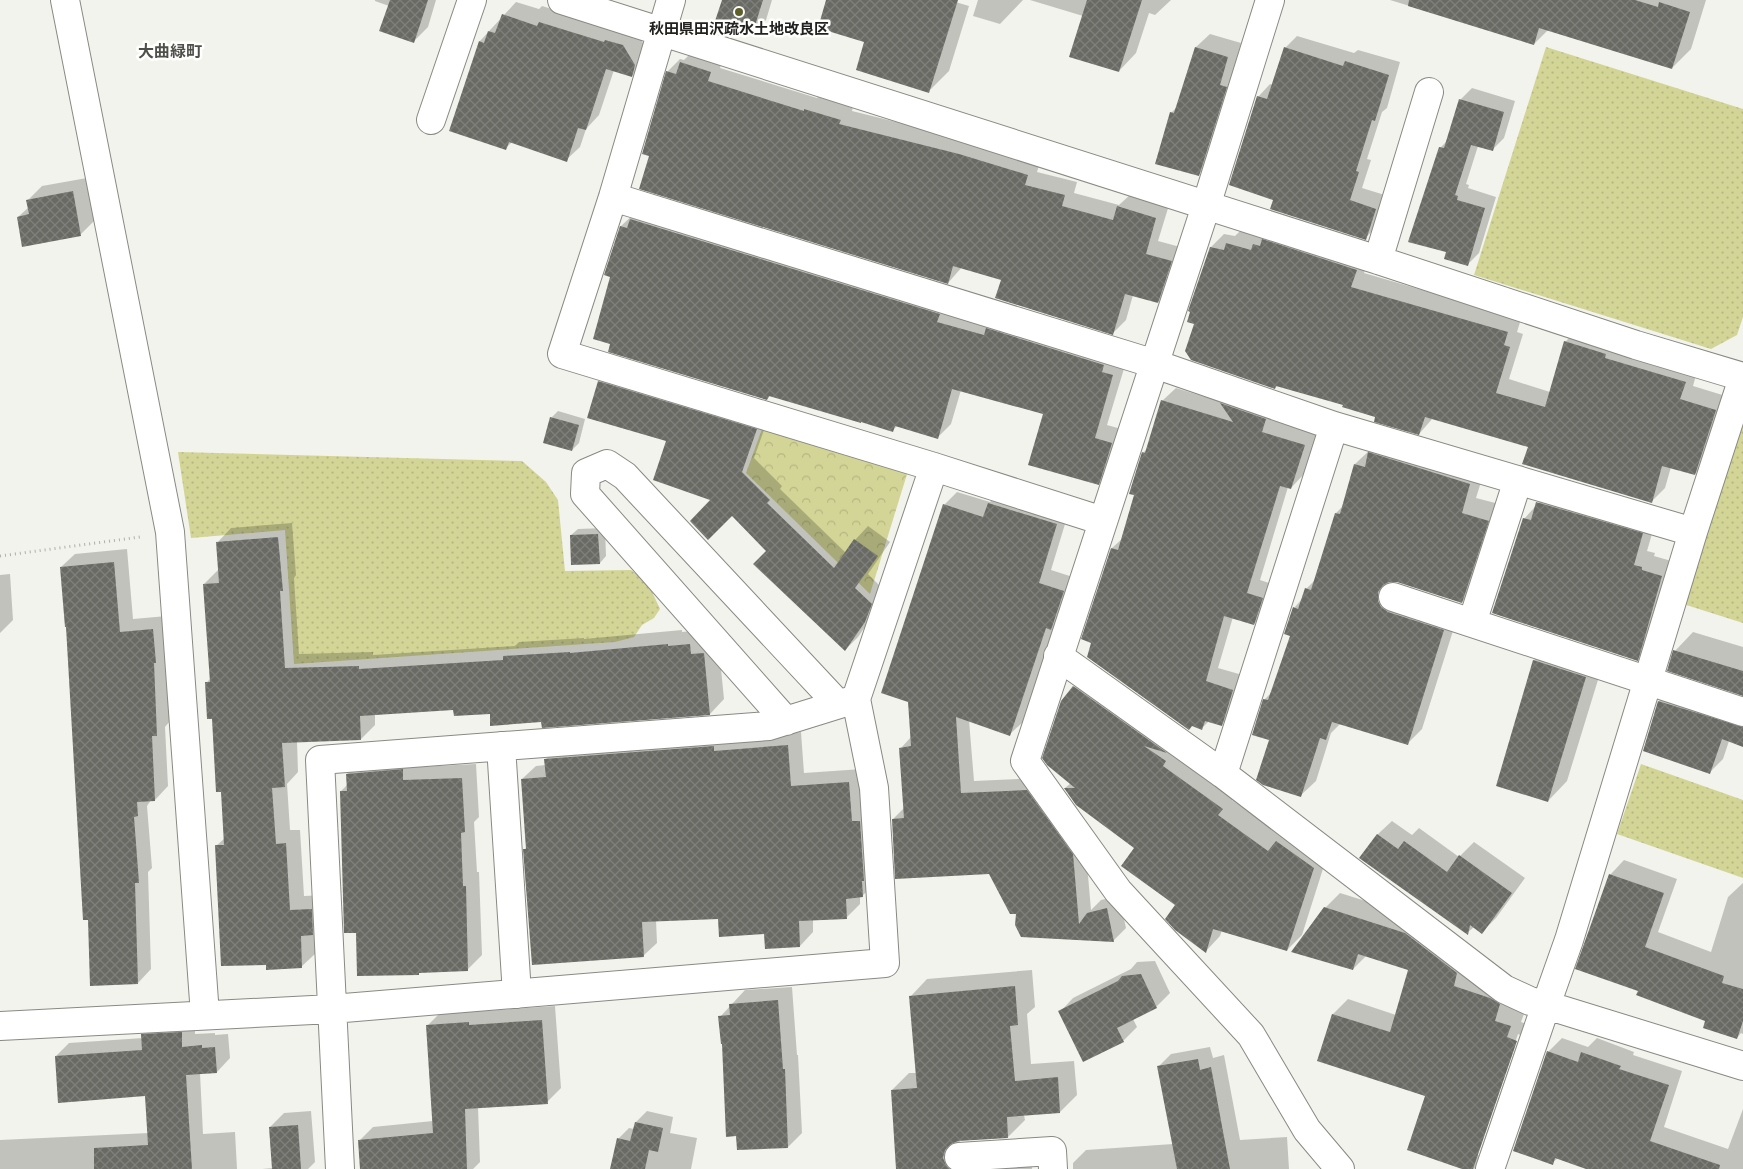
<svg xmlns="http://www.w3.org/2000/svg" width="1743" height="1169" viewBox="0 0 1743 1169" font-family="'Roboto Serif','Noto Sans JP',serif">
<style>
.grass{fill:url(#grass-dots)}
.park{fill:url(#park-crowns)}
.shadow{fill:#0003;fill-rule:evenodd}
.building{fill:url(#building-cross-hatch)}
.lines{fill:none;stroke-linecap:round;stroke-linejoin:round}
.minor-casing{stroke:#898984;stroke-width:30}
.path{stroke:#b0b0ab;stroke-width:3;stroke-dasharray:1 4;stroke-linecap:butt}
.minor{stroke:#fff;stroke-width:28}
.poi-dot{fill:#5f5f2c;stroke:#fffffe;stroke-width:2}
.labels{text-anchor:middle;stroke-width:5;stroke-linejoin:round;paint-order:stroke}
.poi-label{font-size:15px;font-weight:bold;fill:#222220;stroke:#fffffe}
.neighbourhood-label{font-size:16px;font-weight:bold;fill:#4f4f4b;stroke:#fffffe}
</style>
<defs>
<pattern id="grass-dots" width="8" height="8" patternUnits="userSpaceOnUse" patternTransform="scale(1.25)"><rect width="8" height="8" fill="#d3d596"/><path d="M2 2h.1M6 6h.1" fill="none" stroke="#b5b781" stroke-width="1.8" stroke-linecap="round"/></pattern>
<pattern id="park-crowns" width="20" height="18" patternUnits="userSpaceOnUse" patternTransform="scale(1.25)"><rect width="20" height="18" fill="#d3d596"/><path d="M2 6a3 3 0 1 1 6 0M12 15a3 3 0 1 1 6 0" fill="none" stroke="#b5b781"/></pattern>
<pattern id="building-cross-hatch" width="8" height="8" patternUnits="userSpaceOnUse" patternTransform="scale(1.25)"><rect width="8" height="8" fill="#6a6a65"/><path d="M0 0l8 8M0 8l8-8" fill="none" stroke="#7f7f7b"/></pattern>
</defs>
<rect width="100%" height="100%" fill="#f3f3ed"/>
<path class="grass" d="M1546 47 1743 109V317L1737 335 1711 349 1474 275Z
M1743 413V623L1683 604Z
M178 452 522 461 546 482 558 500 565 571 631 570 648 583 660 609 654 618 642 625 634 637 615 642 294 664 285 530 191 538Z
M1641 764 1743 800V878L1617 834Z"/>
<path class="park" d="M762 429 908 471 870 594 746 473Z"/>
<path class="shadow" d="M375 0H436L428 27 414 41 389 6 375 1Z
M723 0H772L766 20 752 34Z
M828 0H949L969 6 949 71 929 91 866 41Z
M978 0H1023L1000 24 973 16Z
M1030 0H1171L1155 15 1149 13 1136 53 1119 71 1083 16Z
M1390 0H1706L1691 49 1672 68 1548 30 1534 44Z
M516 2 539 9 542 6 617 29 636 32 648 51 645 62 632 76 614 70 599 115 586 129 580 147 566 160 512 142 506 148 480 41Z
M1210 34 1241 43 1233 72 1240 73 1212 161 1198 175 1171 113 1178 106 1196 47Z
M1297 36 1354 53 1358 50 1400 62 1387 108 1382 112 1367 159 1371 160 1362 188 1388 196 1378 226 1365 238 1275 199 1258 97 1270 84 1273 85 1285 48Z
M694 50 723 59 720 68 817 98 818 97 853 107 852 111 973 141 1040 162 1037 172 1077 182 1074 193 1119 205 1131 194 1169 205 1158 241 1184 248 1171 288 1158 302 1133 295 1126 320 1113 333 1002 279 962 267 948 283 651 155 667 72 680 59 684 60Z
M1472 88 1515 101 1504 138 1492 150 1478 146 1466 184 1469 185 1468 188 1496 197 1479 253 1467 265 1447 252 1440 148 1448 140 1460 100Z
M87 178 95 220 81 234 18 217 29 207 28 200 42 186Z
M635 213 1126 362 1107 425 1125 430 1112 470 1098 484 1045 413 961 390 951 424 938 437 897 426 893 430 771 395 767 399 612 343V276L621 226Z
M1241 230 1370 256 1364 273 1521 319 1517 332 1523 334 1509 379 1550 392 1565 342 1579 328 1698 368 1693 386 1729 397 1708 460 1695 474 1671 467 1665 488 1651 502 1529 446 1433 418 1419 434 1344 404 1278 385 1275 388 1195 323 1211 247 1224 234 1235 236Z
M613 369 769 416 754 458 782 486 780 489 846 553 855 540 868 526 890 542 868 574 884 590 878 608 858 637 845 650 768 551 732 514 713 500 668 440 600 382Z
M1176 388 1318 432 1304 474 1291 488 1288 487 1260 580 1275 585 1267 610 1254 624 1233 617 1218 668 1246 676 1235 711 1222 724 1209 721 1202 728 1112 548 1123 538 1136 495 1143 453 1147 449 1162 401Z
M558 411 585 419 579 443 572 450 551 418Z
M1371 449 1485 469 1476 498 1503 505 1477 587 1462 602 1398 581H1393V585L1458 615 1422 729 1407 744 1341 723 1331 733 1316 781 1300 796 1271 739 1264 700 1272 692 1291 635 1294 608 1302 599 1306 589 1316 579 1336 513 1343 506 1355 464Z
M1551 489 1656 520 1647 551 1655 553 1654 556 1675 562 1651 646 1637 659 1524 519Z
M1002 490 1069 511 1051 570 1076 578 1064 616 1055 625 1023 722 1010 734 969 720 974 781 1040 778 1085 841 1091 910 1101 900 1119 896 1126 928 1113 941 1017 912 990 872 893 819 905 807 901 748 911 737 944 505 957 492 990 502Z
M292 523 296 575 294 578 299 654 373 652V655L515 646 519 642 584 638V639L682 630V632L704 630 718 639 724 699 710 714 543 721 491 712 454 708 375 713V725L361 739 297 741 298 772 287 784 290 830H300L304 896 326 895 316 953 301 967 267 963 216 846 225 838 223 790 213 717 206 683 211 678 204 584 219 569 217 543 231 528Z
M605 528 606 556 600 563 571 535 578 529Z
M127 549 133 619 167 616 170 721 165 727 168 786 155 800H151L147 806 152 868 148 872 151 969 138 983 89 919 68 625 61 567 75 554Z
M10 574 13 620 0 633V575Z
M1693 632 1743 647V694L1675 651Z
M1554 641 1605 657 1567 781 1548 801 1527 683 1534 660Z
M1088 672 1236 794 1232 800 1282 836 1328 853 1302 935 1287 950 1222 930 1220 936 1206 951 1177 905 1136 848 1065 788 1071 783 1074 687Z
M1672 688 1743 711V740L1729 741 1723 759 1709 773 1644 750 1659 701Z
M801 732 804 773 862 769 876 883 862 896H860V904L846 918 813 919V932L800 946 766 932 719 917 656 920 657 943 643 956 525 849 527 847 522 779 536 766 546 765V759L559 746 727 738Z
M417 756V767L476 764 479 817 474 822 477 872H479L482 955 468 969 421 971 419 973 357 932 341 791 347 785V774L361 760Z
M1392 821 1412 835 1419 828 1459 857 1474 842 1525 878 1496 918 1482 932 1474 927 1467 933 1361 858 1378 834Z
M1624 860 1677 879 1658 932 1711 952 1728 897 1743 883V1034L1741 1033 1737 1038 1707 1020 1639 990 1610 875Z
M1340 893 1420 918 1525 1011 1521 1022 1532 1026 1487 1156 1474 1169H1466L1426 1096 1318 1060 1333 1014 1348 999 1396 1015 1410 969 1366 956 1353 969 1325 908ZM1518 1034 1520 1035 1479 1155H1477Z
M1155 961 1170 993 1156 1007 1133 1019 1137 1027 1123 1041 1060 1012 1073 998 1131 969 1137 962Z
M1032 970 1035 1007 1027 1014 1031 1064 1074 1061 1077 1095 1060 1112 1024 1115 1025 1120 1008 1137 959 1140 964 1149 947 1166 897 1169 892 1090 909 1073H917L911 996 927 979Z
M792 987 797 1055H798L802 1133 788 1147 720 1017 745 990Z
M555 1006 561 1088 547 1102 478 1107 480 1162 473 1169H362L359 1141 373 1127 433 1121 427 1026 441 1012 483 1009V1011Z
M195 1019V1034L215 1033V1035L228 1034 230 1058 217 1072 200 1073 203 1134 235 1132 237 1169H0V1140L149 1133 146 1095 56 1056 69 1043 143 1038 142 1035 156 1021Z
M1562 1038 1588 1047 1597 1038 1634 1052 1633 1055 1682 1071 1664 1127 1728 1149 1743 1109V1169H1589L1558 1158 1552 1163 1548 1052Z
M1210 1047 1213 1058 1224 1055 1240 1140 1287 1137 1289 1169H1073V1163L1086 1150 1173 1144 1158 1067 1171 1054Z
M311 1111 315 1162 308 1169H262L273 1168 270 1127 284 1113Z
M647 1111 673 1117 670 1133 697 1138 691 1169H611L618 1139 629 1128 634 1129 636 1122Z
M1031 1157 1032 1169H979Z"/>
<path class="building" d="M390 0H428L414 43 379 31Z
M722 0H763L752 35 714 24Z
M826 0H958L929 93 856 70 864 42 818 28Z
M1087 0H1142L1119 72 1069 57Z
M1409 0H1635L1658 7 1659 2 1690 12 1672 69 1539 28 1534 45 1408 6Z
M502 14 537 26 539 22 604 42 605 40 623 45 635 65 632 77 606 69 586 130 578 128 567 162 509 142 506 150 449 131 479 41 484 43 488 31 495 33Z
M1195 47 1228 57 1220 85 1227 87 1199 176 1155 164 1170 112 1174 113Z
M1284 47 1343 66 1345 61 1389 75 1375 121 1372 120 1356 171 1359 172 1350 200 1376 209 1366 240 1270 209 1273 200 1229 185 1257 96 1267 99Z
M680 62 711 72 708 81 804 111V109L841 120 839 124 959 154 1028 175 1025 185 1065 195 1062 206 1113 220 1117 206 1156 218 1146 254 1172 261 1158 303 1125 294 1113 335 995 298 1001 280 953 266 948 284 639 189 649 156 642 154 666 71 676 74Z
M1459 99 1504 112 1493 151 1471 145 1455 195 1458 196 1457 200 1485 208 1468 266 1444 259 1446 252 1408 242 1439 147 1444 148Z
M73 191 81 236 22 247 17 217 29 214 26 200Z
M630 219 940 314 937 322 984 335 986 328 1104 365 1102 372 1113 375 1095 438 1112 443 1099 485 1028 465 1043 414 952 389 938 439 895 426 893 432 861 422V423L769 396 767 400 608 352 610 344 593 339 610 277 604 275 620 226 627 228Z
M1262 239 1357 270 1351 287 1508 332 1504 345 1510 347 1496 393 1545 407 1564 341 1606 354 1605 358 1686 382 1680 399 1716 410 1695 475 1662 466 1652 503 1522 464 1528 447 1425 417 1419 435 1374 422 1375 417 1342 407 1343 405 1276 386 1275 389 1191 360 1185 351 1194 324 1187 322 1190 312 1188 311 1210 247 1224 250 1226 243 1251 250 1253 244 1260 246Z
M598 381 757 429 742 472 770 500 767 503 834 568 854 539 878 556 855 588 872 604 865 622 845 651 753 564 766 551 732 516 708 540 690 521 710 500 653 480 666 441 587 418Z
M1161 400 1233 422 1220 403 1266 419 1262 432 1305 445 1291 489 1280 486 1247 593 1263 598 1254 625 1224 616 1206 681 1233 690 1222 726 1205 721 1202 730 1192 726 1189 730 1087 657 1091 643 1081 639 1111 548 1118 550 1134 495 1129 494 1142 452 1145 453Z
M550 417 579 425 572 451 543 443Z
M1368 452 1470 484 1462 513 1489 521 1462 603 1397 582H1389L1383 585 1378 592V601L1381 607 1388 612 1444 630 1408 745 1332 722 1326 740 1320 738 1301 797 1263 785 1256 780 1269 740 1252 735 1263 699 1268 700 1290 636 1284 634 1293 607 1298 609 1305 588 1311 590 1335 513 1340 514 1354 464 1365 467Z
M1536 502 1643 533 1634 565 1642 567V570L1662 576 1638 661 1492 613 1523 518 1531 520Z
M988 503 1057 524 1039 583 1064 591 1051 630 1046 628 1010 736 956 717 961 793 1027 790 1073 854 1079 924 1087 913 1107 908 1114 942 1021 937 1015 925 1016 914H1010L989 874 895 879 892 819 904 818 899 748 911 746 908 702 881 693 943 504 983 517Z
M598 534 600 564 571 565 570 535Z
M278 537 283 591H280L285 668 359 666V669L503 660V656L570 652V653L668 644V646L690 644 691 654 704 653 710 715 542 728 541 722 490 726V714L454 716 453 710 360 716 361 740 282 743 285 787 272 788 276 844 286 843 290 910 312 909 313 935 301 936 302 968 266 970V965L221 966 215 845H224L221 792H216L212 719H207L205 682H210L203 584 219 583 216 542Z
M114 562 120 632 153 629 156 663H154L157 736H152L155 801 137 802 138 816 134 817 139 883H135L138 984 90 986 88 920H83L66 627H65L60 567Z
M1673 650 1743 671V696L1667 671Z
M1533 660 1586 677 1548 802 1496 786Z
M1073 686 1167 753 1144 746 1166 761 1163 766 1223 809 1218 815 1268 851 1276 841 1314 868 1287 951 1213 929 1206 953 1175 930 1165 919 1175 905 1121 866 1134 848 1076 805 1064 788H1075L1047 765 1042 758 1061 701Z
M1658 701 1743 727V747L1722 739 1710 774 1643 751Z
M788 745 791 786 849 782 852 821H860L864 881H862L863 897 846 899 847 919 799 921 800 947 765 949 764 934 719 937 718 919 642 922 644 957 532 965 523 849H526L521 779 546 777 544 759 714 746V751Z
M403 769V780L462 778 465 832 461 833 463 886H466L468 971 419 973V975L357 976 356 933H344L340 791H347L346 774Z
M1377 834 1398 849 1404 841 1447 872 1459 855 1512 893 1482 934 1470 925 1468 935 1359 858Z
M1609 874 1664 893 1645 947 1724 976 1722 983 1743 989V1021L1737 1039 1703 1028 1705 1021 1636 995 1638 991 1575 969Z
M1324 907 1405 933 1457 973 1454 986 1490 998 1500 1004 1495 1021 1511 1026 1507 1037 1517 1041 1473 1169H1462L1407 1150 1425 1096 1317 1061 1332 1014 1390 1032 1408 970 1358 954 1353 970 1291 952Z
M1141 974 1157 1008 1117 1028 1124 1042 1083 1062 1058 1011 1118 981 1122 976Z
M1015 986 1018 1025 1010 1026 1015 1081 1058 1077 1060 1113 1007 1117 1008 1138 958 1141 951 1144 945 1150 943 1158 946 1165 950 1169H896L891 1090 917 1088 909 996Z
M778 1000 783 1069H785L788 1148 737 1150 736 1136 726 1137 722 1044H721L718 1016 730 1015 729 1004Z
M542 1020 548 1104 465 1109 467 1169H360L358 1140 433 1133 426 1025 469 1022V1025Z
M182 1032V1047L202 1045V1048L215 1047 217 1073 186 1075 192 1169H94V1148L148 1145 145 1096 58 1103 55 1056 142 1050 141 1034Z
M1547 1051 1578 1062 1581 1052 1621 1066 1619 1069 1669 1085 1650 1141 1720 1165 1719 1169H1586L1555 1158 1553 1165 1513 1151Z
M1198 1059 1200 1070 1211 1067 1230 1169H1177L1157 1066Z
M635 1122 663 1128 658 1152 649 1150 645 1169H610L617 1138 630 1141Z
M298 1125 301 1169H272L269 1127Z"/>
<g class="lines">
<defs>
<path id="minor" d="M65 0 170 532 205 1015
M562 0 1378 260 1636 345 1743 377
M671 0 613 197 562 354 934 467 1103 521
M1270 0 1206 206 1025 761 1118 891 1251 1035 1307 1130 1340 1169
M431 120 472 0
M613 197 1155 364 1334 426 1693 532
M1378 260 1429 92
M1393 597 1743 712
M1472 623 1518 480
M1058 656 1223 774 1504 989 1530 1001 1546 1005 1569 940 1693 532 1743 378
M786 721 585 494 586 473 607 464 625 476 838 704
M501 746 517 994
M1223 774 1334 426
M0 1026 332 1009 885 963 874 788 856 699
M959 1157 1052 1151 1053 1169
M340 1169 320 760 769 726 856 699 934 467
M1490 1169 1546 1005 1743 1066"/>
</defs>
<use href="#minor" class="minor-casing"/>
<path class="path" d="M0 556 140 537"/>
<use href="#minor" class="minor"/>
</g>
<circle class="poi-dot" cx="739" cy="12" r="5"/>
<g class="labels">
<g class="poi-label">
<text x="739" y="34">秋田県田沢疏水土地改良区</text>
</g>
<g class="neighbourhood-label">
<text x="170" y="57">大曲緑町</text>
</g>
</g>
</svg>
